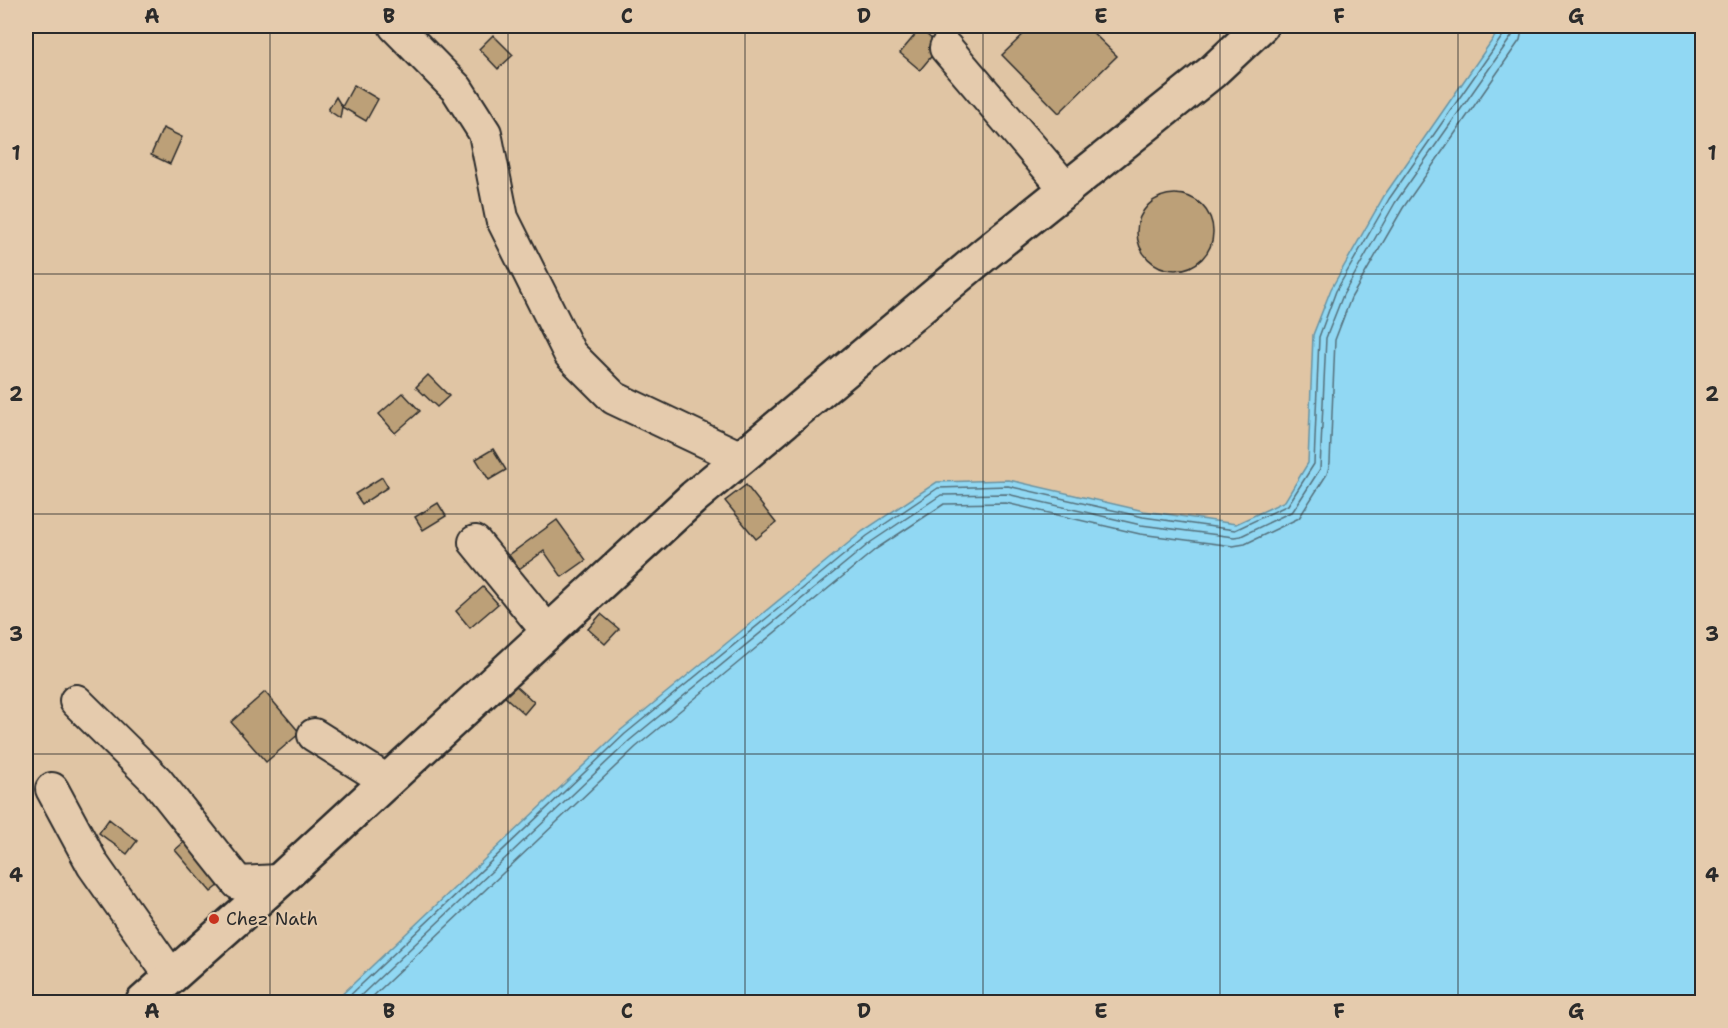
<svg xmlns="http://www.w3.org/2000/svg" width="1728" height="1028" viewBox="0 0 1728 1028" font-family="'Shantell Sans',sans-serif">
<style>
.water{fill:#91d8f3;stroke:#6893a3;stroke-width:1.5}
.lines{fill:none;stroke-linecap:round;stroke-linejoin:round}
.shore{stroke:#54707b;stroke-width:1.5}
.building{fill:#bca078;stroke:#2b2b2b;stroke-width:1.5}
.minor-casing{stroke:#2b2b2b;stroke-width:36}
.secondary-casing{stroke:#2b2b2b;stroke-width:38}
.minor{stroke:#e5cbad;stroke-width:32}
.secondary{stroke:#e5cbad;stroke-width:33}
.grid{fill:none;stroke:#2b2b2b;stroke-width:1.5;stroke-opacity:0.55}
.poi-dot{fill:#c8321e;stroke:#e5cbad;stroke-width:2}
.labels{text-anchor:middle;stroke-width:4.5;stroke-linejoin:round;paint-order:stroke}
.poi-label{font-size:18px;fill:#2b2b2b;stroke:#e5cbad;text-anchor:start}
.neatline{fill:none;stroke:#2b2b2b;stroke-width:2}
.grid-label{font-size:20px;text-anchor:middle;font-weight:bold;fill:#2b2b2b}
</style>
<rect width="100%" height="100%" fill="#e0c5a4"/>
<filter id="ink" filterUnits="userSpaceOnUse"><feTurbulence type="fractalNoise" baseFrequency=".0167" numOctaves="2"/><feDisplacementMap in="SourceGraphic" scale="12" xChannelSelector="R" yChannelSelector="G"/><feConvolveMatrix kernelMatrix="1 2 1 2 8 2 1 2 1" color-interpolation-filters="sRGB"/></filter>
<g filter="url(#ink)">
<path class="water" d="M1502 26H1702V1002H334L621 730 863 531 937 482 1009 480 1144 511 1236 524 1285 501 1308 463 1313 335 1331 289 1384 196Z"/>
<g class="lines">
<path class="shore" d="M343 1002 625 734 867 536 938 488 1008 486 1143 517 1235 530 1288 505 1314 464 1319 337 1336 291 1389 199 1506 31 1507 26
M354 1002 630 740 871 542 941 495 1007 494 1141 525 1234 537 1241 536 1293 511 1320 469 1326 338 1343 295 1395 203 1512 36 1514 26
M367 1002 636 747 876 549 944 504 1006 503 1140 534 1233 546 1245 544 1299 518 1327 474 1330 463 1335 340 1351 298 1403 208 1520 40 1523 26"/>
</g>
<path class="building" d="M1032 26H1086L1117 56 1059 113 1002 55Z
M920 29 940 46 920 70 900 53Z
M493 35 513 55 498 69 479 49Z
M354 85 378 99 366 121 342 107Z
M336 97 342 107 340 118 328 110Z
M163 128 182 137 170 164 151 155Z
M1137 232a38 38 0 1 1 76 0a38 38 0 1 1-76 0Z
M428 375 449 396 437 407 416 387Z
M403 393 420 411 395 433 379 414Z
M493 449 506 470 489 480 476 459Z
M382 477 388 487 362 504 355 494Z
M746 485 776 523 756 539 725 501Z
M438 503 446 516 423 530 415 517Z
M557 520 586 560 562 577 544 551 519 569 509 555Z
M483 587 498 604 470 628 456 611Z
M601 614 619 629 605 644 588 629Z
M514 684 534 702 524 714 503 695Z
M265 692 300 733 266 762 231 722Z
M109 819 137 841 127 854 99 833Z
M190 837 226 880 211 892 175 850Z"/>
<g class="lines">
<defs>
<path id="minor" d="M395 26 457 89 485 133 502 218 570 354 614 398 741 458
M946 48 1067 190
M475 542 540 622 550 630
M76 701 157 781 238 883 279 881
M314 735 387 781
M52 789 93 865 171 976"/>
<path id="secondary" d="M143 1002 279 881 694 497 986 253 1212 72 1261 26"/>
</defs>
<use href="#minor" class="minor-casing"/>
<use href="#secondary" class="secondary-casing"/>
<use href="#minor" class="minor"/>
<use href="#secondary" class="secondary"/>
</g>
</g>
<path class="grid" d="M270 26V1002M508 26V1002M745 26V1002M983 26V1002M1220 26V1002M1458 26V1002M26 274H1702M26 514H1702M26 754H1702"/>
<circle class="poi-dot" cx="214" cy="919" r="6"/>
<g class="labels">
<g class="poi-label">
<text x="226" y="925">Chez Nath</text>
</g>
</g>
<rect width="1728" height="1028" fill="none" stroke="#e5cbad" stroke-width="66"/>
<rect x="33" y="33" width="1662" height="962" class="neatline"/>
<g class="grid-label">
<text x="152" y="23">A</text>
<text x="389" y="23">B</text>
<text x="627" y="23">C</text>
<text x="864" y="23">D</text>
<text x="1101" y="23">E</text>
<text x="1339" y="23">F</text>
<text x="1576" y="23">G</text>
<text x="16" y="160">1</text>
<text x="1712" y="160">1</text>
<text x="16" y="401">2</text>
<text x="1712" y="401">2</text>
<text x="16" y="641">3</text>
<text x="1712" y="641">3</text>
<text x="16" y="882">4</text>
<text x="1712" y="882">4</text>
<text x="152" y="1018">A</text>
<text x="389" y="1018">B</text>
<text x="627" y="1018">C</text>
<text x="864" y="1018">D</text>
<text x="1101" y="1018">E</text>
<text x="1339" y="1018">F</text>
<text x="1576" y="1018">G</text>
</g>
</svg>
